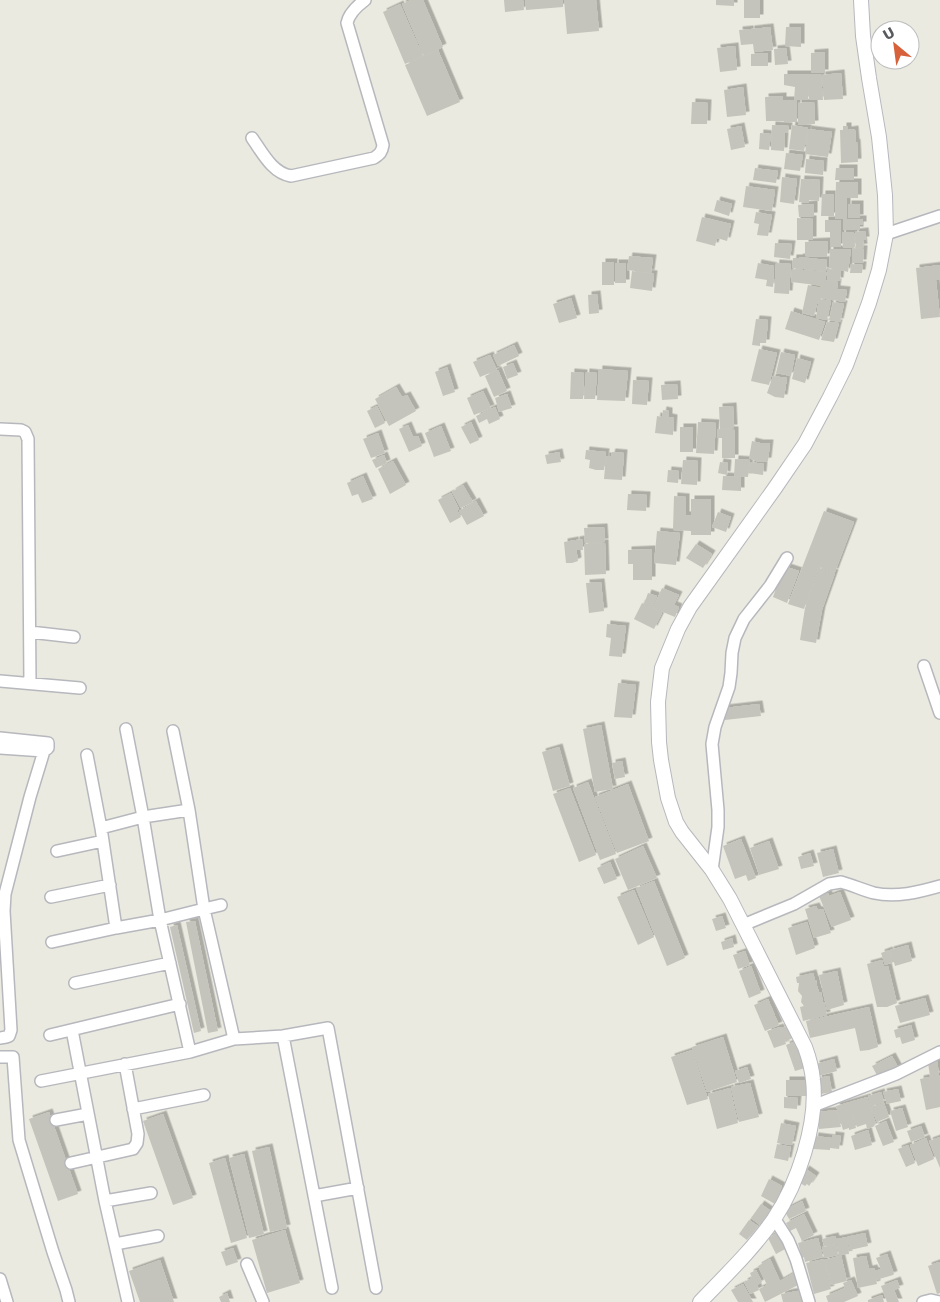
<svg xmlns="http://www.w3.org/2000/svg" width="940" height="1302" viewBox="0 0 940 1302" font-family="'DejaVu Sans',sans-serif">
<style>
.building{fill:#c5c4bc;filter:url(#shadow)}
.lines{fill:none;stroke-linecap:round;stroke-linejoin:round}
.minor-casing{stroke:#b7b8bd;stroke-width:14}
.tertiary-casing{stroke:#b7b8bd;stroke-width:16}
.minor{stroke:#fff;stroke-width:11}
.tertiary{stroke:#fff;stroke-width:14}
</style>
<defs>
<filter id="shadow"><feDropShadow dx="3.5" dy="-3.5" stdDeviation="0" flood-color="#0004"/></filter>
</defs>
<rect width="100%" height="100%" fill="#eaeae0"/>
<path class="building" d="M411 0H423L443 47 424 56 402 4Z
M504 0H523L524 10 505 12Z
M525 0H563V7L526 10Z
M564 0H596L599 31 567 34Z
M716 0H734V6L716 5Z
M744 0H760V18H744Z
M400 4 423 56 405 64 383 12Z
M770 27 773 50 754 52 753 44 741 45 739 30 750 29 751 37V29Z
M786 27H801V47L785 46Z
M735 46 737 70 720 72 717 48Z
M786 48 788 64 775 65 774 49Z
M438 50 460 102 427 116 405 65Z
M825 52V73H811V53Z
M768 53V66H751V54Z
M841 73 843 99 824 100 822 75Z
M784 74H821L823 100H809L808 84V100H797V122H784V121H766L765 97 783 96V100H794L795 87 784 85Z
M743 87 746 115 727 117 724 90Z
M692 102 708 103 707 124H691Z
M814 102 815 124 798 125V103Z
M772 125 789 126 788 133H785L784 151 771 150Z
M792 125 808 128 804 151 789 149Z
M741 126 745 147 731 150 727 129Z
M843 126H848V130L855 129 856 143 857 142 858 162 841 163 840 130H843Z
M808 129 832 132 828 157 805 154Z
M760 133 771 134 769 150 759 149Z
M786 153 803 155 800 171 784 169Z
M806 159 824 161 823 175 805 173Z
M755 168 778 171 776 183 753 180Z
M836 168H854V180H835Z
M782 177 797 179 794 204 780 202Z
M801 179 820 180 819 201 809 200V203L799 202Z
M836 182H858V198H847V219H863V225H860V230H843V219H835Z
M746 186 775 190 772 211 743 207Z
M822 194H834V216H821Z
M717 200 732 204 729 216 714 211Z
M814 204V216L799 217 798 205Z
M848 204H860V218H848Z
M756 212 772 215 768 236 757 235 759 224 754 223Z
M702 217 731 224 727 241 717 238 715 246 696 241Z
M797 218 813 219V240H797Z
M825 220H841V247H830V232H825Z
M865 231 866 240H863L864 247 856 248 855 232Z
M842 232H854L855 247 843 248Z
M828 241 827 257 805 256V242Z
M775 243 792 244 790 259 774 257Z
M852 248 864 249 863 263H852Z
M830 249H851L848 272 841 270 840 281 827 280 828 269 838 270 829 268Z
M629 256 653 258 651 273 627 270Z
M800 257 827 260 826 271 792 268 793 258H799Z
M602 262H614V285H602Z
M615 263H626V283H615Z
M758 263 774 266 773 287 766 286 767 280 755 278Z
M776 263 791 264 789 294 774 293Z
M851 264 863 265 862 273H850Z
M940 265V280H936L940 317 921 319 916 268Z
M792 269 827 272 825 280 838 282 837 289 847 290 845 302 819 298 821 286 825 287V286L791 282Z
M632 271 654 274 652 291 630 288Z
M808 285 821 288 814 316 802 313Z
M597 294 599 313 589 314 588 295Z
M571 298 577 318 559 323 553 304Z
M819 299 831 301 827 320 816 318Z
M833 302 844 304 840 322 829 320Z
M791 311 825 322 819 340 785 329Z
M756 319 768 320 766 343H760V346L752 345Z
M827 322 839 323 834 342 821 340Z
M514 345 519 356 498 366 493 355Z
M759 349 777 353 769 385 751 381Z
M781 352 795 355 791 376 776 373Z
M490 355 497 370 480 377 473 362Z
M797 358 811 362 805 383 792 379Z
M513 363 518 375 507 379 503 367Z
M447 367 455 392 443 396 435 372Z
M599 369 628 371 625 401 597 400Z
M498 370 507 391 494 397 485 376Z
M571 372 584 373 583 399H570Z
M586 372 597 373 595 399H584Z
M773 376 787 378 784 398 775 397 767 393Z
M633 380 649 381 647 405 632 404Z
M677 384 678 399 662 400 661 385Z
M396 387 402 397 407 395 416 411 389 426 375 399Z
M483 391 491 408 474 415 467 398Z
M507 394 512 408 499 412 495 398Z
M377 406 385 423 375 428 367 411Z
M733 406 734 428 720 429 719 407Z
M495 407 500 419 489 424 487 419 479 423 476 416Z
M663 410 669 411V417L674 418 673 435 655 433 657 416 662 417Z
M471 422 479 440 470 444 461 427Z
M698 422 716 423 714 454 696 453Z
M408 425 413 437 418 436 422 446 409 452 399 429Z
M441 426 451 451 434 457 425 433Z
M680 427H693V452H680Z
M717 429 735 430V458H722V438H717Z
M378 433 385 453 371 458 363 439Z
M752 441 760 443H770L768 461 758 462 749 458Z
M586 450 606 452 604 470H596L589 468 590 460 585 459Z
M559 452 561 462 547 464 545 455Z
M612 452 624 453 622 480 604 479 606 456H611Z
M384 455 387 463 376 468 372 460Z
M735 459 750 460 748 477 734 476Z
M683 460 698 461 697 485 681 484Z
M393 461 406 485 390 494 378 469Z
M720 462 728 463 727 475 718 473Z
M751 462 764 464 763 475 749 473Z
M668 470 679 471 678 483 667 482Z
M363 476 373 499 362 503 358 494 352 496 347 483Z
M723 476 741 477V491L722 490Z
M463 485 473 502 461 508 452 492Z
M451 493 459 509 457 510 461 517 450 523 438 500Z
M628 494 647 495 646 511 627 510Z
M674 496 686 497V515H691V499H711V535H691V531L673 530Z
M476 501 484 516 467 525 459 511Z
M824 511 854 522 835 572 819 567V565L804 609 788 604Z
M718 512 731 517 726 532 712 527Z
M604 527 605 542 585 543 584 528Z
M657 531 680 533 676 565 654 563Z
M582 539 583 550H577L576 540Z
M575 540 578 561 572 563H566L564 542Z
M605 543 606 574 585 575 584 544Z
M696 544 712 554 703 568 686 558Z
M652 549V580H633V564H628V550Z
M784 566 799 571 787 603 773 597Z
M819 568 835 573 822 610 816 643 800 640 805 608Z
M601 582 604 611 589 613 586 583Z
M662 588 679 595 674 605 679 607 675 617 653 608Z
M648 593 657 596 652 608 662 613 654 629 634 619 642 603 644 604Z
M607 624 626 626 622 657 609 656 611 638 606 637Z
M618 683 636 685 632 718 614 717Z
M759 704 761 716 725 720 724 708Z
M601 725 613 789 595 792 583 729Z
M559 747 570 786 553 791 542 752Z
M622 761 625 777 615 779 612 763Z
M588 782 616 854 600 860 573 788Z
M628 784 649 841 617 853 595 797Z
M570 788 596 855 579 862 553 794Z
M741 839 756 878 748 881 746 875 735 879 723 846Z
M769 841 779 869 759 875 750 848Z
M643 846 657 878 628 890 615 859Z
M833 849 839 873 823 877 817 853Z
M810 853 814 866 801 869 798 857Z
M610 862 617 879 604 884 597 868Z
M654 881 685 958 667 966 636 888Z
M634 890 654 937 638 945 617 897Z
M840 892 851 920 832 927 819 896 828 893 829 896Z
M816 906 818 910 823 909 831 933 814 938 805 909Z
M722 916 726 928 716 931 712 919Z
M195 921 218 1031 208 1033 186 922Z
M807 922 815 948 796 955 788 928Z
M177 925 201 1031 194 1033 170 927Z
M732 938 734 947 723 950 721 942Z
M908 945 912 961 895 966 894 962 885 965 881 953 889 950 892 960 890 950Z
M745 951 750 965 738 969 733 955Z
M882 960 884 967 888 966 897 1003 887 1007H877L867 964Z
M751 966 761 993 749 998 739 971Z
M837 971 844 1005 827 1010 819 975Z
M813 973 815 980H816L817 986 819 992H821L823 1002H824L827 1015 803 1021 800 1007 804 1006 801 1002 802 996 798 991 799 983H797L796 977Z
M925 998 930 1015 900 1023 895 1006Z
M768 999 779 1025 765 1031 754 1005Z
M869 1007 878 1047 869 1050 860 1051 855 1028 810 1038 806 1021Z
M790 1025 795 1037 786 1041 781 1028Z
M911 1025 915 1040 902 1044 900 1037 896 1038 894 1030Z
M780 1027 786 1044 774 1048 767 1031Z
M723 1037 737 1082 707 1092 692 1047Z
M796 1041 805 1068 795 1071 786 1045Z
M692 1050 708 1099 687 1105 671 1057Z
M892 1056 899 1069 879 1079 872 1066Z
M834 1059 837 1071 818 1076 816 1064Z
M937 1061 939 1074 930 1076 928 1063Z
M747 1067 751 1079 739 1083 735 1071Z
M939 1075 940 1081V1107L926 1110 920 1079Z
M829 1076 832 1092 821 1094 818 1078Z
M786 1080H807V1096H786Z
M750 1083 759 1117 739 1122 731 1087Z
M730 1088 738 1123 717 1129 708 1094Z
M898 1089 901 1101 887 1104 883 1092Z
M881 1092 884 1102 871 1106 868 1096Z
M784 1097 798 1098 797 1109 784 1108Z
M867 1097 876 1124 874 1125 875 1126 867 1129 866 1124 857 1127 850 1106 856 1128 849 1130V1128L843 1130 836 1106Z
M884 1103 889 1117 877 1122 871 1107Z
M902 1108 908 1127 896 1131 890 1111Z
M837 1110 841 1127 819 1129 817 1112Z
M49 1112 78 1194 58 1201 29 1119Z
M163 1114 193 1198 173 1205 143 1121Z
M886 1121 894 1142 883 1146 875 1126Z
M781 1123 796 1126 792 1145 777 1143Z
M921 1126 925 1137 911 1142 907 1131Z
M868 1130 872 1145 855 1150 851 1136Z
M832 1135 841 1136 839 1149 830 1148V1150L813 1149 815 1136 832 1138Z
M940 1137V1168L929 1141Z
M926 1138 934 1159 918 1166 910 1145Z
M777 1144 791 1147 788 1161 774 1158Z
M908 1145 915 1163 906 1167 898 1149Z
M269 1147 287 1228 270 1232 252 1151Z
M244 1154 264 1234 249 1238 229 1158Z
M225 1158 247 1238 231 1243 209 1163Z
M806 1169 816 1176 809 1186 807 1184 805 1186 797 1181Z
M769 1179 782 1186 775 1204 761 1196Z
M802 1201 806 1211 789 1219 784 1210Z
M761 1204 771 1211 760 1225 751 1218Z
M804 1214 814 1235 802 1241 796 1228 790 1231 786 1223Z
M749 1220 758 1226 747 1240 739 1234Z
M285 1230 300 1283 267 1293 252 1240Z
M779 1232 787 1248 776 1254 768 1238Z
M865 1233 868 1246 850 1250 847 1237Z
M835 1236 836 1239 847 1237 849 1254 841 1255 847 1281 831 1285 825 1260 839 1256 837 1244 824 1246 822 1239Z
M818 1238 823 1257 805 1262 804 1257 802 1258 798 1243Z
M836 1245 838 1255 824 1258 822 1247Z
M233 1248 238 1262 226 1266 221 1252Z
M887 1254 894 1274 893 1275 876 1280 877 1284 858 1288 853 1258 866 1256 869 1269 874 1268 875 1271 881 1269 876 1258Z
M770 1259 780 1281 796 1272 802 1283 765 1302 759 1289 767 1285 758 1266Z
M824 1259 831 1289 814 1294 806 1263Z
M160 1260 174 1302H140L129 1271Z
M939 1262 940 1266V1293L937 1294 928 1266Z
M756 1270 762 1282 757 1285 759 1290 750 1294 744 1282 752 1278 750 1273Z
M851 1280 858 1296 844 1302H828L826 1296 845 1288 843 1283Z
M897 1280 900 1288 894 1290 899 1302H887L881 1286Z
M743 1284 753 1302H738L731 1290Z
M803 1290 805 1302H783L781 1294Z
M227 1293 230 1302H221L219 1297Z
M882 1295 884 1302H868V1300Z"/>
<g class="lines">
<defs>
<path id="minor" d="M252 138C262 152 272 173 291 176L374 158C380 154 382 152 383 145L347 23C349 13 357 6 365 0
M886 234 940 216
M0 429 21 430 25 432 28 439 30 683
M30 632 74 637
M924 666 940 713
M0 681 80 688
M126 729 143 817 160 920 190 1052
M0 738 48 743V748L44 751 30 797 5 894 4 911 11 1030 9 1036 6 1037 0 1038
M0 748 44 751
M87 755 101 828
M57 851 103 841
M712 870 718 827V810L712 744 715 727 729 687 731 673 732 653 735 638 744 619 770 586 787 558
M51 897 110 885
M743 925 794 904 829 884 841 882C852 885 863 890 874 893 896 898 919 892 940 886
M116 928 101 828 143 817 189 810
M52 942 116 928 160 920 204 909 189 810 173 731
M75 983 170 963
M72 1030 105 1201 128 1302
M50 1035 180 1004
M283 1036 332 1288
M234 1039 283 1036 328 1028 376 1288
M0 1057H13L19 1140 53 1252 66 1290 69 1302
M41 1081 190 1052 234 1039 204 909 221 905
M813 1106 896 1074 940 1052
M133 1109 204 1095
M56 1120 88 1114
M71 1163 133 1149 137 1143 138 1134 125 1064
M314 1196 358 1188
M105 1201 151 1193
M774 1218 788 1240 796 1259 809 1302
M115 1244 158 1236
M247 1264 263 1302
M0 1279 7 1302
M923 1302 931 1300 939 1302"/>
<path id="tertiary" d="M700 1302C726 1275 753 1249 774 1219 798 1183 818 1124 813 1080 812 1069 809 1058 805 1047L730 899 712 870 682 832 676 822 668 798 661 760 659 742 658 702 662 668 678 629 690 607 775 488 805 444 830 397 846 365 869 303 879 270 886 234 885 195 879 137 869 78 863 36 861 0"/>
</defs>
<use href="#minor" class="minor-casing"/>
<use href="#tertiary" class="tertiary-casing"/>
<use href="#minor" class="minor"/>
<use href="#tertiary" class="tertiary"/>
</g>
<g transform="translate(895 45) rotate(331)"><circle r="24" fill="#ffffff" stroke="#bdbdbf"/>
<path d="M0-4L9 19L0 12L-9 19Z" fill="#d6613a"/>
<text y="-8" font-size="14" font-weight="bold" text-anchor="middle" fill="#595a5f">U</text>
</g>
</svg>
